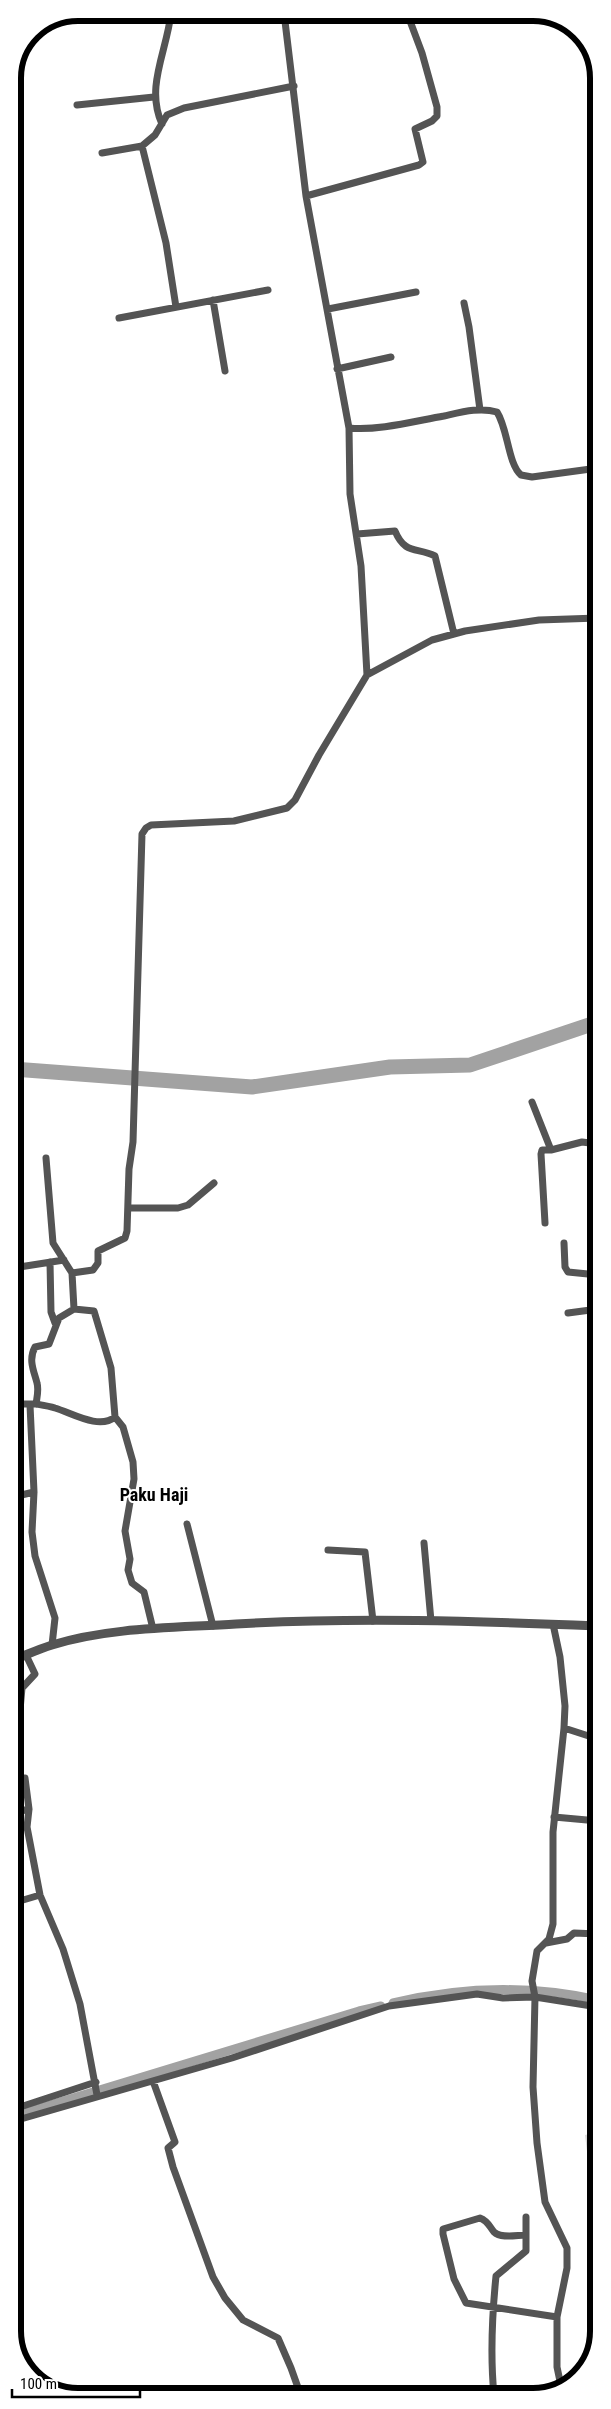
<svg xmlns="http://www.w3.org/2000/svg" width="611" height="2409" viewBox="0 0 611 2409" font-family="'Roboto Condensed',sans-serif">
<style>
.green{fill:#dbdbdb}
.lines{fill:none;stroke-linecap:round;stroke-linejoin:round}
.canal{stroke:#a2a2a2;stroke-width:9}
.river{stroke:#a2a2a2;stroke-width:15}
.minor{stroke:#545454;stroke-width:7}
.tertiary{stroke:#545454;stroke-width:9}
.labels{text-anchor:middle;stroke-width:4;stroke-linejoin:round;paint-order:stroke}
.quarter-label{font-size:18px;font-weight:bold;fill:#000;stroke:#fff}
.rim{fill:none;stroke:#000;stroke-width:6}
</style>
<rect width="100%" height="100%" fill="#fff"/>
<path class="green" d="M598 2132V2168H589L585 2135Z"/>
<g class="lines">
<path class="canal" d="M393 2003C460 1987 531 1985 598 2000
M14 2116 359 2011 381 2006"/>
<path class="river" d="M13 1069 252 1087 390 1067 470 1065 598 1022"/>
<path class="minor" d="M77 105 154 97
M162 124C145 87 167 51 171 13
M142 146 166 243 176 307
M102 153 142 146 155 135 167 115 184 108 294 86
M306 196 419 165 423 162 415 129 432 121 437 116V107L422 53 407 13
M213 300 225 371
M464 303 469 327 480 410
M328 309 416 292
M119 318 268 290
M337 369 391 357
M349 428C378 431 415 421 444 416 462 412 480 407 497 412 508 429 508 464 521 475L532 477 598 468
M357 534 395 531C405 555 417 547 435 556L454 634
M367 675 432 640 465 631 539 620 598 618
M532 1102 551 1150 582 1142 590 1143 593 1155 598 1159
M590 1143 598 1142
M46 1158 53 1243 72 1273 74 1309
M128 1208H178L188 1205 214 1183
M545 1223 541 1154 542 1150H551
M564 1243 565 1267 568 1272 598 1275
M50 1262 51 1312 55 1323
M13 1268 64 1260
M72 1273 93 1270 98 1263V1251L125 1238 127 1231 129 1169 133 1142 142 834 146 828 151 825 234 821 287 808 295 800 319 755 367 675 361 566 350 494 349 428 306 196 284 13
M568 1313 598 1309
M13 1404H36C37 1397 39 1390 37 1383 34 1371 28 1360 35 1347L49 1344 59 1318 74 1309 94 1311 111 1368 115 1417 123 1427 133 1462 134 1479 125 1531 130 1559 128 1570 132 1583 144 1592 153 1629
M36 1404C42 1405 49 1406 55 1408 72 1413 99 1430 115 1417
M30 1405 34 1492 32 1532 35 1556 55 1618 52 1645
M13 1497 34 1492
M187 1524 213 1626
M424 1543 431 1621
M328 1550 365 1552 373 1621
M553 1624 560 1657 565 1706 564 1728 553 1832V1924L549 1939 537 1951 532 1981 535 1997 533 2087 537 2143 545 2202 567 2248V2268L557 2317V2367L561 2386
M564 1728 598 1739
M16 1754 22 1688 35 1674 26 1655
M25 1778 29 1809 27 1827 40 1895 63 1949 80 2004 97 2095
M13 1813 29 1809
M554 1817 598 1821
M13 1903 40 1895
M546 1943 567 1939 574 1933 598 1934
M153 2081 175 2142 168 2148 173 2167 213 2277 225 2298 243 2320 278 2338 291 2368 301 2396
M14 2109 96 2082
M14 2121 232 2058 389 2006 477 1994 503 1998 535 1997 598 2007
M526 2235C517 2235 501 2239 494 2232 489 2226 488 2221 480 2218L443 2229V2234L454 2279 466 2303 557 2317
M494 2395C490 2355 492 2316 496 2276L526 2251V2217
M544 2395H546"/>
<path class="tertiary" d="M13 1660C26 1655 39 1649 52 1645 110 1627 175 1628 236 1624 356 1617 477 1621 598 1626"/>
</g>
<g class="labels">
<g class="quarter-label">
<text x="154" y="1501">Paku Haji</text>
</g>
</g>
<path d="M0 0H611V2409H0ZM78 21H533A57 57 0 0 1 590 78V2331A57 57 0 0 1 533 2388H78A57 57 0 0 1 21 2331V78A57 57 0 0 1 78 21Z" fill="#fff" fill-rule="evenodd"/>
<path class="rim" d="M78 21H533A57 57 0 0 1 590 78V2331A57 57 0 0 1 533 2388H78A57 57 0 0 1 21 2331V78A57 57 0 0 1 78 21Z"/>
<path d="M12 2389v8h128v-8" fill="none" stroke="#000000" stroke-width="2.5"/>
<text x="20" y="2389" font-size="15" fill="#000000" stroke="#ffffff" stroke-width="4" paint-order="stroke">100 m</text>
</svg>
